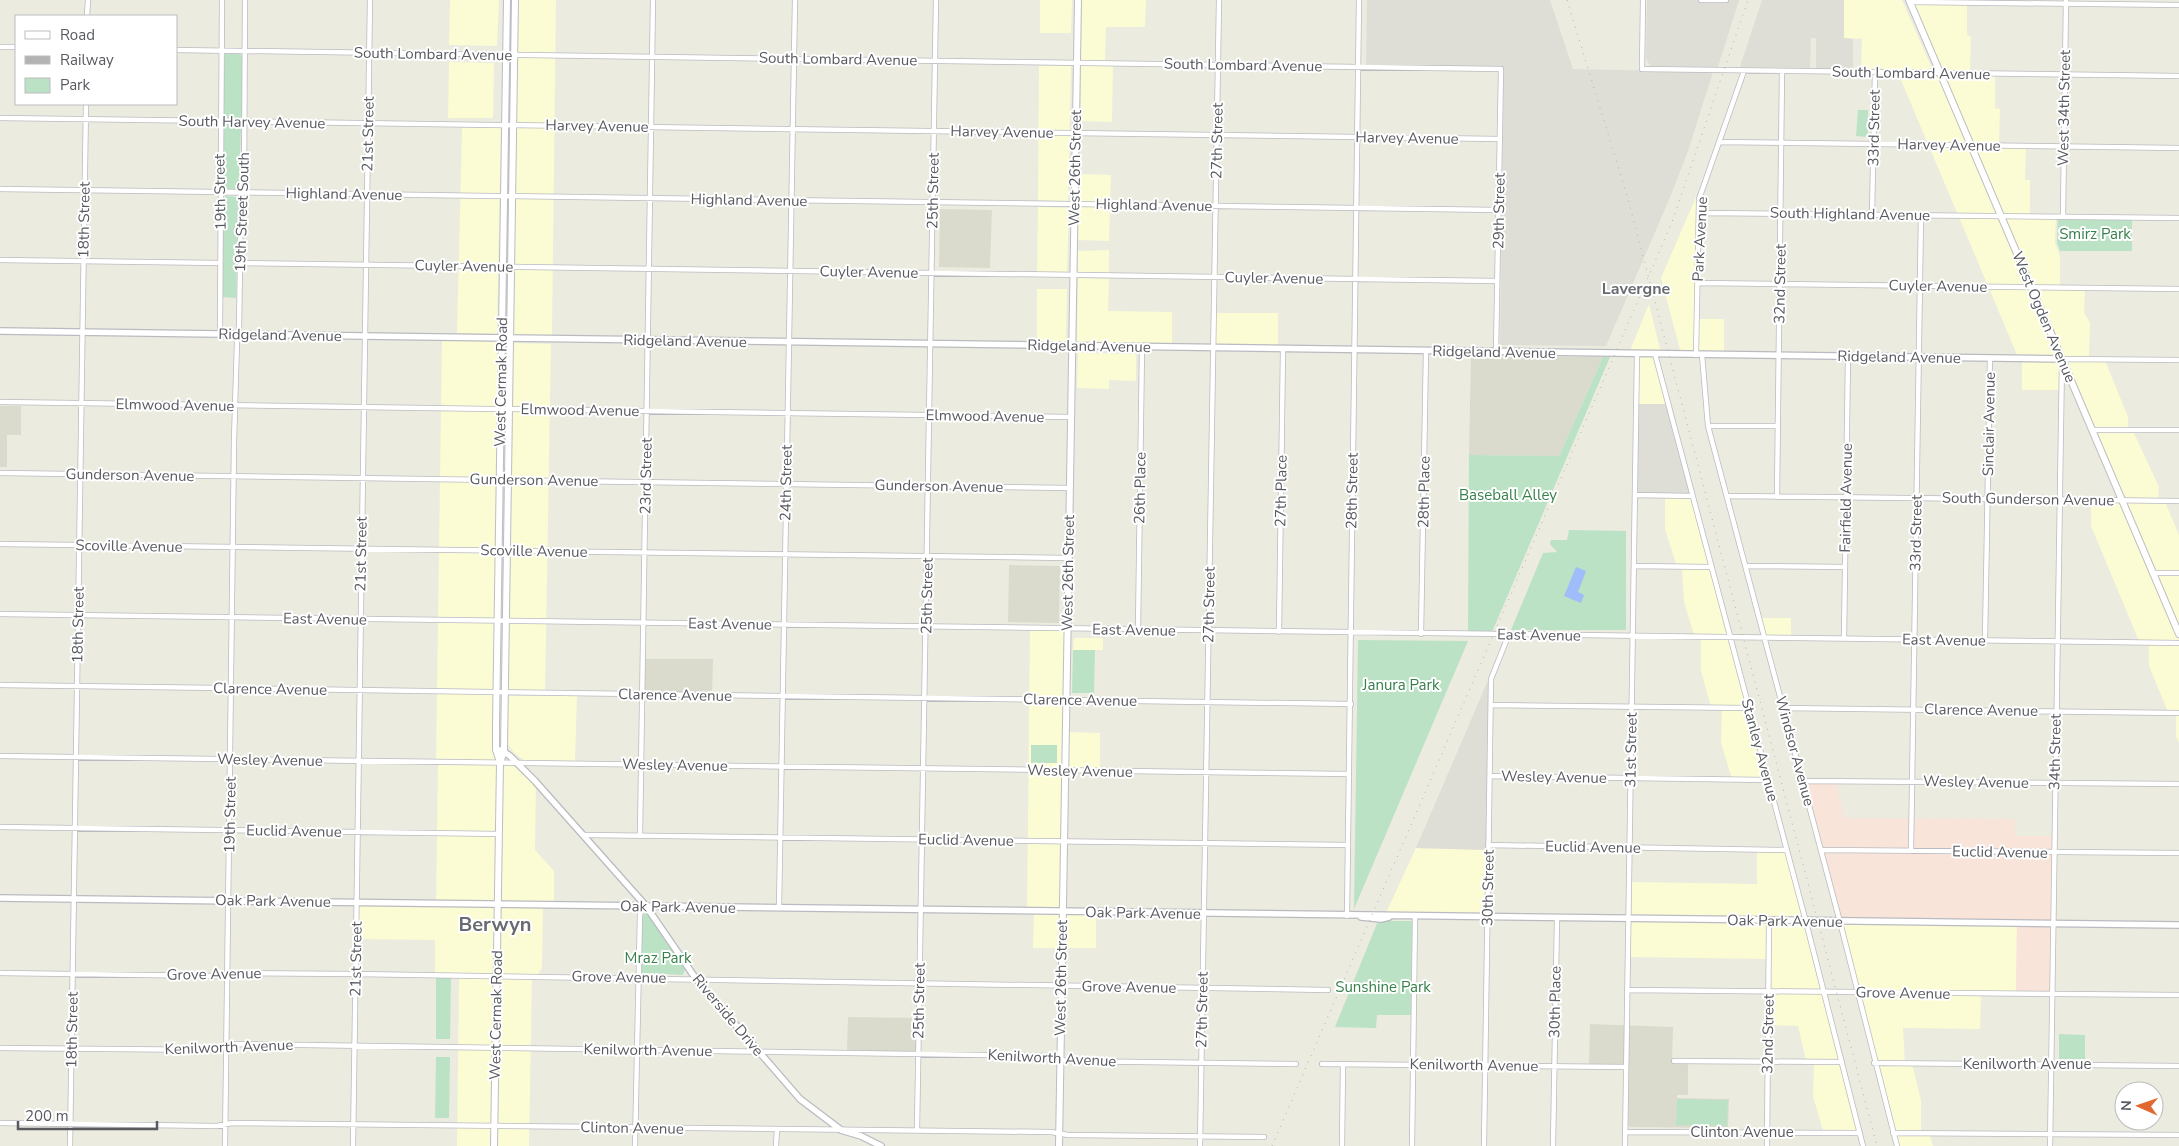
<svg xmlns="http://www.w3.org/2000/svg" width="2179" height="1146" viewBox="0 0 2179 1146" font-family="'Nunito Sans',sans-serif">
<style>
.commercial{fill:#fbfcd3}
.industrial{fill:#deded7}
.education{fill:#dbdbcd}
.medical{fill:#f9e4da}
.green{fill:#bce2c5}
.water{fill:#9fbcfb}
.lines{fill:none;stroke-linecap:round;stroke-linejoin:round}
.minor-casing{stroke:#babbc1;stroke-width:6}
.tertiary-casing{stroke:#babbc1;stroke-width:8}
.secondary-casing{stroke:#bcbdc5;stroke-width:8}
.minor{stroke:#fff;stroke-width:4.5}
.tertiary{stroke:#fff;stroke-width:5.5}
.secondary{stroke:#fff;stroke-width:6}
.rail{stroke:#b3b3b4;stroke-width:1;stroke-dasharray:1 6;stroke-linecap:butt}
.labels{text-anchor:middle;stroke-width:4;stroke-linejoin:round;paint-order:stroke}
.street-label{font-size:15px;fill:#585a60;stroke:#fff}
.park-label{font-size:15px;fill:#37804c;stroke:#fff}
.neighbourhood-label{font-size:16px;font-weight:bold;fill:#696b72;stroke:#fff}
.district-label{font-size:20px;font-weight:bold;fill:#696b72;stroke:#fff}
</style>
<rect width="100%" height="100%" fill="#ebebdf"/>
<path class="commercial" d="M450 0H499L497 46 449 45Z
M517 0H556L552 335H513Z
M1040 0H1072L1071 33H1040Z
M1082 0H1146L1145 27H1106L1105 60H1081Z
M1844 0H1902L1931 66 1929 69H1861L1862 39 1844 38Z
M1911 0 1967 2V35L1971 37 1970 73 1942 72Z
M449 62 494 63 493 118H448Z
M1039 66H1071L1068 201 1038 200Z
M1081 66H1113L1112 122 1081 121Z
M1898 73 1995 75V108L2000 109 1999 145 2026 146 2025 180H2030V217H2056L2055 243 2060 256V288H2085L2084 312 2090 323 2089 358H2104L2128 417V430L2133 431 2159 487 2158 500 2123 499 2063 358 2018 357Z
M462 128H501L497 334 457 333Z
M1080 174 1111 175 1110 202H1079Z
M1696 197 1698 198 1695 353H1681L1661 278Z
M1038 207 1069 208 1067 272H1037Z
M1079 207H1110L1109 241 1078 240Z
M1109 250V273L1078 272V251Z
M1078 278 1109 279 1108 311 1172 312V344L1077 342Z
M1037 289H1067L1066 342H1037Z
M1649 304 1661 353H1654L1666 404H1638V353H1629Z
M1216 313H1278V345L1216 344Z
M1698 319H1724V354L1697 353Z
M442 339H501L499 762 436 761Z
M512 343 551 344 545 692 508 691Z
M1078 353 1136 354V381L1109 380V389L1077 388Z
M2022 360H2060V390H2022Z
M1665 497H1692L1747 707H1711L1701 671V638H1695L1684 602 1682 567H1677L1665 529Z
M2091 501H2121L2179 635V641H2139L2091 526Z
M2124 502H2165L2179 535V630Z
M1760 618H1791V637H1765Z
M1030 628 1066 629 1061 911H1027Z
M1074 638H1103V650H1073Z
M2149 644H2179V743L2176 736V712H2168L2149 666Z
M508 696H577L575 761 524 760 514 753 507 743Z
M1722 708 1747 709 1767 780 1732 779 1721 743Z
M1069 732 1100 733V768H1069Z
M438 763 499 764 497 904 436 903Z
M501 764H518L536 783 535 850 554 871V904H498Z
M1416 848 1487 850 1486 916 1385 915Z
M1757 852H1786L1805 921 1770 920 1768 959 1629 957 1630 882 1757 884Z
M358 903 543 906 542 968 536 977H532L529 1146H457L459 975 435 974V940L357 939Z
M1034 912 1096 913V948H1033Z
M1770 922H1805L1823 991 1769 990Z
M1842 923 2017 925 2016 993 1859 991Z
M1769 992H1823L1840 1060H1806L1798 1026 1769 1025Z
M1860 993 1981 994 1980 1029 1903 1028 1905 1064H1912L1921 1100V1132H1929L1933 1146H1898Z
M1814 1062 1841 1063 1858 1131H1823L1813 1096Z"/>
<path class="industrial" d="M1367 0H1550L1573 69 1713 72 1688 151 1671 195 1606 346 1500 345 1504 68 1366 66Z
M1647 0H1739L1718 67 1652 66 1649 64 1646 58Z
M1762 0H1844V38L1853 39V68L1816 69V38H1811L1810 68 1740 67Z
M1638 404H1666L1691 494H1636Z
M1489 678 1487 850 1416 848Z"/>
<path class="education" d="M940 209 992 210 990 268 939 267Z
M1471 356 1603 357 1559 456 1469 455Z
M0 406H21V435H7V467H0Z
M1009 565 1060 566 1059 623 1008 622Z
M642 659H713L712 696 642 695Z
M848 1017 918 1018V1052L847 1050Z
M1590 1024 1673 1027 1672 1063 1688 1064V1095H1677V1098L1729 1099 1728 1128 1630 1127 1628 1124 1629 1065H1589Z"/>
<path class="medical" d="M1804 782H1836L1844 818 2015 819V836H2053L2051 993H2016L2017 925 1841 921Z"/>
<path class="green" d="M225 54H241L242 56V115L240 118H224L222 116Z
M1858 110H1868V137L1856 136Z
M223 124 240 125 241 127 239 189H224L222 187Z
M225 196 238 197 236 298 222 297 223 199Z
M2058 217 2132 218V251H2060L2057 243Z
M1603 357H1610L1492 632 1468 631 1469 455 1559 456Z
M1569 530 1626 531V630H1511L1543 553 1557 552 1550 544 1551 540H1567Z
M1358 640 1468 641 1354 909Z
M1073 650H1095L1094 693H1072Z
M1031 745H1057V763H1031Z
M645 912 655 923 685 969 683 975 642 973V918Z
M1378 921H1412L1411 1015H1377L1376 1028 1335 1027Z
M436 978H451L450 1039H436Z
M2059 1034 2085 1035V1059H2059Z
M436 1057H450L449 1118H435Z
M1677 1099 1728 1100 1727 1126 1676 1125Z"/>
<path class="water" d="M1576 567 1586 571 1578 592 1584 595 1581 603 1564 596Z"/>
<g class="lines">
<defs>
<path id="minor" d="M1643 0 1642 69 2179 76
M1701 0H1726
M1910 2 2179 5
M87 16 88 0
M0 47H16
M176 50 1501 69 1496 352
M0 118 1500 139
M1719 142 2179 148
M0 189 1499 210
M1699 213 2179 218
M1872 214 1875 72
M2063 216 2066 0
M0 260 220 263
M240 263 1497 281
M1698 283 2179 289
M220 334 222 0
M1655 354 1806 922 1863 1146
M1696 355 1699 199 1744 71
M1702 355 1708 426 1840 922 1897 1146
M0 402 1070 417
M1708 426H1778
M2092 430H2179
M0 473 1069 488
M1635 495 1692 496
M1727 496 2179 501
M1777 497 1782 71
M0 544 1068 558
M1634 566 1711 567
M1745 566 1845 567
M2153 573H2179
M0 614 2179 643
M1138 630 1142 347
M1279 632 1283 349
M1421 634 1426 351
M1844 639 1848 357
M1985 640 1990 358
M0 685 1351 704
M1491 705 1749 708
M1783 708 2179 713
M0 756 1349 774
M1490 776 1768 780
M1803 781 2179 784
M0 827 499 834
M584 835 1348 845
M640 835 653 0
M1488 845 1787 850
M1821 850 2179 853
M1911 851 1921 215
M779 908 795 0
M1347 916 1359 0
M0 973 217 976 234 973 356 974 1328 990
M1627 990 2179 995
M0 1048 218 1050 235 1044 1054 1056 1066 1061 1296 1064
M1674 1061 1842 1062
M1874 1063 2179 1066
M1322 1064 1626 1067
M0 1123 217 1126 232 1123 1051 1132 1068 1135 1264 1137
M917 1130 936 0
M1625 1132 1860 1133
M1893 1133 2179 1135
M70 1146 86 104
M225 1146 234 441 237 342 239 328 241 198 244 187 245 0
M353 1146 370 0
M635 1146 640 914 646 906
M776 1146 777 1129
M1200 1146 1219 0
M1342 1146 1343 1064
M1412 1146 1415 917
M1484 1146 1491 679 1509 634
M1553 1146 1557 918
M1625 1146 1637 354
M1767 1146 1769 921
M2050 1146 2062 359 2179 360"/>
<path id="tertiary" d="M0 331 2062 359
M501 750 510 756 535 781 646 906 696 979 800 1099 841 1130 861 1136 881 1146
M0 898 2179 925
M1361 917 1381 919 1389 917"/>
<path id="secondary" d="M1909 0 2179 634
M500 762 496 750V725L507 0
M494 1146 500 763 504 750 515 0
M1059 1146 1078 0"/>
</defs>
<use href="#minor" class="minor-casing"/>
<use href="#tertiary" class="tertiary-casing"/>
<use href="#secondary" class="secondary-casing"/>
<use href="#minor" class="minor"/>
<use href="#tertiary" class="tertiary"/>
<use href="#secondary" class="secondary"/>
<path class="rail" d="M1567 0 1628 199 1877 1146
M1272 1146 1672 222 1748 0"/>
</g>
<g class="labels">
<g class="street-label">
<text transform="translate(433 54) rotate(1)" y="5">South Lombard Avenue</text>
<text transform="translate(838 59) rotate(1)" y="5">South Lombard Avenue</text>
<text transform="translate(1243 65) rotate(1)" y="5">South Lombard Avenue</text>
<text transform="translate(1911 73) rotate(1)" y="5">South Lombard Avenue</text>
<text transform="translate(2064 108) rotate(-89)" y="5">West 34th Street</text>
<text transform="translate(252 122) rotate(1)" y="5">South Harvey Avenue</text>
<text transform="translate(597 126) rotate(1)" y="5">Harvey Avenue</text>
<text transform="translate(1874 128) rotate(-89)" y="5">33rd Street</text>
<text transform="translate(1002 132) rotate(1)" y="5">Harvey Avenue</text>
<text transform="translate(368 134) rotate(-89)" y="5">21st Street</text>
<text transform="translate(1407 138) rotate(1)" y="5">Harvey Avenue</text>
<text transform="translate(1217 141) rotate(-89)" y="5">27th Street</text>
<text transform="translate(1949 145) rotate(1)" y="5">Harvey Avenue</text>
<text transform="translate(1075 168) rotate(-89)" y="5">West 26th Street</text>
<text transform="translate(933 191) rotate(-89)" y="5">25th Street</text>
<text transform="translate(220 192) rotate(-91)" y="5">19th Street</text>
<text transform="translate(344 194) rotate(1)" y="5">Highland Avenue</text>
<text transform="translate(749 200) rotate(1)" y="5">Highland Avenue</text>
<text transform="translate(1154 205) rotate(1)" y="5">Highland Avenue</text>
<text transform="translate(1499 211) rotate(-89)" y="5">29th Street</text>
<text transform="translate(242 212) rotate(-88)" y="5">19th Street South</text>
<text transform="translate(1850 214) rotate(1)" y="5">South Highland Avenue</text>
<text transform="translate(84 220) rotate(-89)" y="5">18th Street</text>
<text transform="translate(1700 239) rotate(-87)" y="5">Park Avenue</text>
<text transform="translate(464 266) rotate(1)" y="5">Cuyler Avenue</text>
<text transform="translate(869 272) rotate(1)" y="5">Cuyler Avenue</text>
<text transform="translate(1274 278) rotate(1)" y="5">Cuyler Avenue</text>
<text transform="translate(1780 284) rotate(-89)" y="5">32nd Street</text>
<text transform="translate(1938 286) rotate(1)" y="5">Cuyler Avenue</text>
<text transform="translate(2044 317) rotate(67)" y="5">West Ogden Avenue</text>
<text transform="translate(280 335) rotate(1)" y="5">Ridgeland Avenue</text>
<text transform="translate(685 341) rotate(1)" y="5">Ridgeland Avenue</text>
<text transform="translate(1089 346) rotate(1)" y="5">Ridgeland Avenue</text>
<text transform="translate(1494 352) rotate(1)" y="5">Ridgeland Avenue</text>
<text transform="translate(1899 357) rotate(1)" y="5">Ridgeland Avenue</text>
<text transform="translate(501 382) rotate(-89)" y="5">West Cermak Road</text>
<text transform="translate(175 405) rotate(1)" y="5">Elmwood Avenue</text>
<text transform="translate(580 410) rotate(1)" y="5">Elmwood Avenue</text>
<text transform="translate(985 416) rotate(1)" y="5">Elmwood Avenue</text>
<text transform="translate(1989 424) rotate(-89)" y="5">Sinclair Avenue</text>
<text transform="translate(130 475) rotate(1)" y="5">Gunderson Avenue</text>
<text transform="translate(646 476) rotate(-89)" y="5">23rd Street</text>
<text transform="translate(534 480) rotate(1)" y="5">Gunderson Avenue</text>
<text transform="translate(786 483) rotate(-89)" y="5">24th Street</text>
<text transform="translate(939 486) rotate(1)" y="5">Gunderson Avenue</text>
<text transform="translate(1140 488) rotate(-89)" y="5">26th Place</text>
<text transform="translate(1281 491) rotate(-89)" y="5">27th Place</text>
<text transform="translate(1352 491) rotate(-89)" y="5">28th Street</text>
<text transform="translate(1424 492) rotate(-89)" y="5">28th Place</text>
<text transform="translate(1846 498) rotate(-89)" y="5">Fairfield Avenue</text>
<text transform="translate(2028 499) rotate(1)" y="5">South Gunderson Avenue</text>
<text transform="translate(1916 533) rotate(-89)" y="5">33rd Street</text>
<text transform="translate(129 546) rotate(1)" y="5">Scoville Avenue</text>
<text transform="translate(534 551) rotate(1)" y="5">Scoville Avenue</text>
<text transform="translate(361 554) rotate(-89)" y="5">21st Street</text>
<text transform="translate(1068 573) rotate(-89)" y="5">West 26th Street</text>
<text transform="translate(927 596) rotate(-89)" y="5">25th Street</text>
<text transform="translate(1209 605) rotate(-89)" y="5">27th Street</text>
<text transform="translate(325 619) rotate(1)" y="5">East Avenue</text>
<text transform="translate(730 624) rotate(1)" y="5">East Avenue</text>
<text transform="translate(78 625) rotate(-89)" y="5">18th Street</text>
<text transform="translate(1134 630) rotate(1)" y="5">East Avenue</text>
<text transform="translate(1539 635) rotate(1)" y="5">East Avenue</text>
<text transform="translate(1944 640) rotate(1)" y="5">East Avenue</text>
<text transform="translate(270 689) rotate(1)" y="5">Clarence Avenue</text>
<text transform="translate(675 695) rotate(1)" y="5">Clarence Avenue</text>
<text transform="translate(1080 700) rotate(1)" y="5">Clarence Avenue</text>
<text transform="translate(1981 710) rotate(1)" y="5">Clarence Avenue</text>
<text transform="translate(1631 750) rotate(-89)" y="5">31st Street</text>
<text transform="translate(1760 750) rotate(75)" y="5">Stanley Avenue</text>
<text transform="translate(1795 751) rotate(75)" y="5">Windsor Avenue</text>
<text transform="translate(2055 752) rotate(-89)" y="5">34th Street</text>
<text transform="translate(270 760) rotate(1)" y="5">Wesley Avenue</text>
<text transform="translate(675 765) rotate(1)" y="5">Wesley Avenue</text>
<text transform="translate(1080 771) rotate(1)" y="5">Wesley Avenue</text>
<text transform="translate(1554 777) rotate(1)" y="5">Wesley Avenue</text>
<text transform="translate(1976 782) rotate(1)" y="5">Wesley Avenue</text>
<text transform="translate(230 815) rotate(-89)" y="5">19th Street</text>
<text transform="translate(294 831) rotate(1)" y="5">Euclid Avenue</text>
<text transform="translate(966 840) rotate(1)" y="5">Euclid Avenue</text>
<text transform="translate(1593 847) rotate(1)" y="5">Euclid Avenue</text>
<text transform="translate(2000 852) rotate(1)" y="5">Euclid Avenue</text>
<text transform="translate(1488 888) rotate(-89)" y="5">30th Street</text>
<text transform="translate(273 901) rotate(1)" y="5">Oak Park Avenue</text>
<text transform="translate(678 907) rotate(1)" y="5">Oak Park Avenue</text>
<text transform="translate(1143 913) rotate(1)" y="5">Oak Park Avenue</text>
<text transform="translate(1785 921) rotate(1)" y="5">Oak Park Avenue</text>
<text transform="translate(356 959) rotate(-89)" y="5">21st Street</text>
<text transform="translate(214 974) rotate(-1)" y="5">Grove Avenue</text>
<text transform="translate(619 977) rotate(1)" y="5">Grove Avenue</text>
<text transform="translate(1061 978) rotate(-89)" y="5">West 26th Street</text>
<text transform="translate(1129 987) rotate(1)" y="5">Grove Avenue</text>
<text transform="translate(1903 993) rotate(1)" y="5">Grove Avenue</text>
<text transform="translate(919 1001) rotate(-89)" y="5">25th Street</text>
<text transform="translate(1555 1002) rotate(-89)" y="5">30th Place</text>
<text transform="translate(1202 1010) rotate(-89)" y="5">27th Street</text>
<text transform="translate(496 1015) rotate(-89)" y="5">West Cermak Road</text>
<text transform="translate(728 1015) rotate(50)" y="5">Riverside Drive</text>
<text transform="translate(72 1030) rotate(-89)" y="5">18th Street</text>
<text transform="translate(1768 1034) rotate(-89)" y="5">32nd Street</text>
<text transform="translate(229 1047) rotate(-2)" y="5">Kenilworth Avenue</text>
<text transform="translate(648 1050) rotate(1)" y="5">Kenilworth Avenue</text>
<text transform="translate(1052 1058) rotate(3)" y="5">Kenilworth Avenue</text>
<text x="2027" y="1069">Kenilworth Avenue</text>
<text transform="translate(1474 1065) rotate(1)" y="5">Kenilworth Avenue</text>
<text transform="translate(632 1128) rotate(1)" y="5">Clinton Avenue</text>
<text x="1742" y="1137">Clinton Avenue</text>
</g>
<g class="park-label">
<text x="2095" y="239">Smirz Park</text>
<text x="1508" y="500">Baseball Alley</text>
<text x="1401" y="690">Janura Park</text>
<text x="658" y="963">Mraz Park</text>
<text x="1383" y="992">Sunshine Park</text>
</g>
<g class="neighbourhood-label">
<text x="1636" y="294">Lavergne</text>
</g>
<g class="district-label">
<text x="495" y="931">Berwyn</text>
</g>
</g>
<rect x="15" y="15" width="162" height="90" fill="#ffffff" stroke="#bcbdbf"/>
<rect x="25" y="31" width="25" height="8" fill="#ffffff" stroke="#bcbdbf"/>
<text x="60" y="40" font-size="15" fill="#585a60">Road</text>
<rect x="25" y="56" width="25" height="8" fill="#b3b3b4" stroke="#bcbdbf"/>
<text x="60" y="65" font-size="15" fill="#585a60">Railway</text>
<rect x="25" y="78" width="25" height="15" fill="#bce2c5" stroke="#bcbdbf"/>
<text x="60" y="90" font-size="15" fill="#585a60">Park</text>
<g transform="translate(2139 1106) rotate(272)"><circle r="24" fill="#ffffff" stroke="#bcbdbf"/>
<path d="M0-4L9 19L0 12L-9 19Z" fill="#e1692f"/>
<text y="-8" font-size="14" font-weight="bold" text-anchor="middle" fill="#585a60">N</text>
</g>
<path d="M18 1121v8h139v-8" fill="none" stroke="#585a60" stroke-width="2.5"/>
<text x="25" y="1121" font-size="15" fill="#585a60" stroke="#ffffff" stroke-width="4" paint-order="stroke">200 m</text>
</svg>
